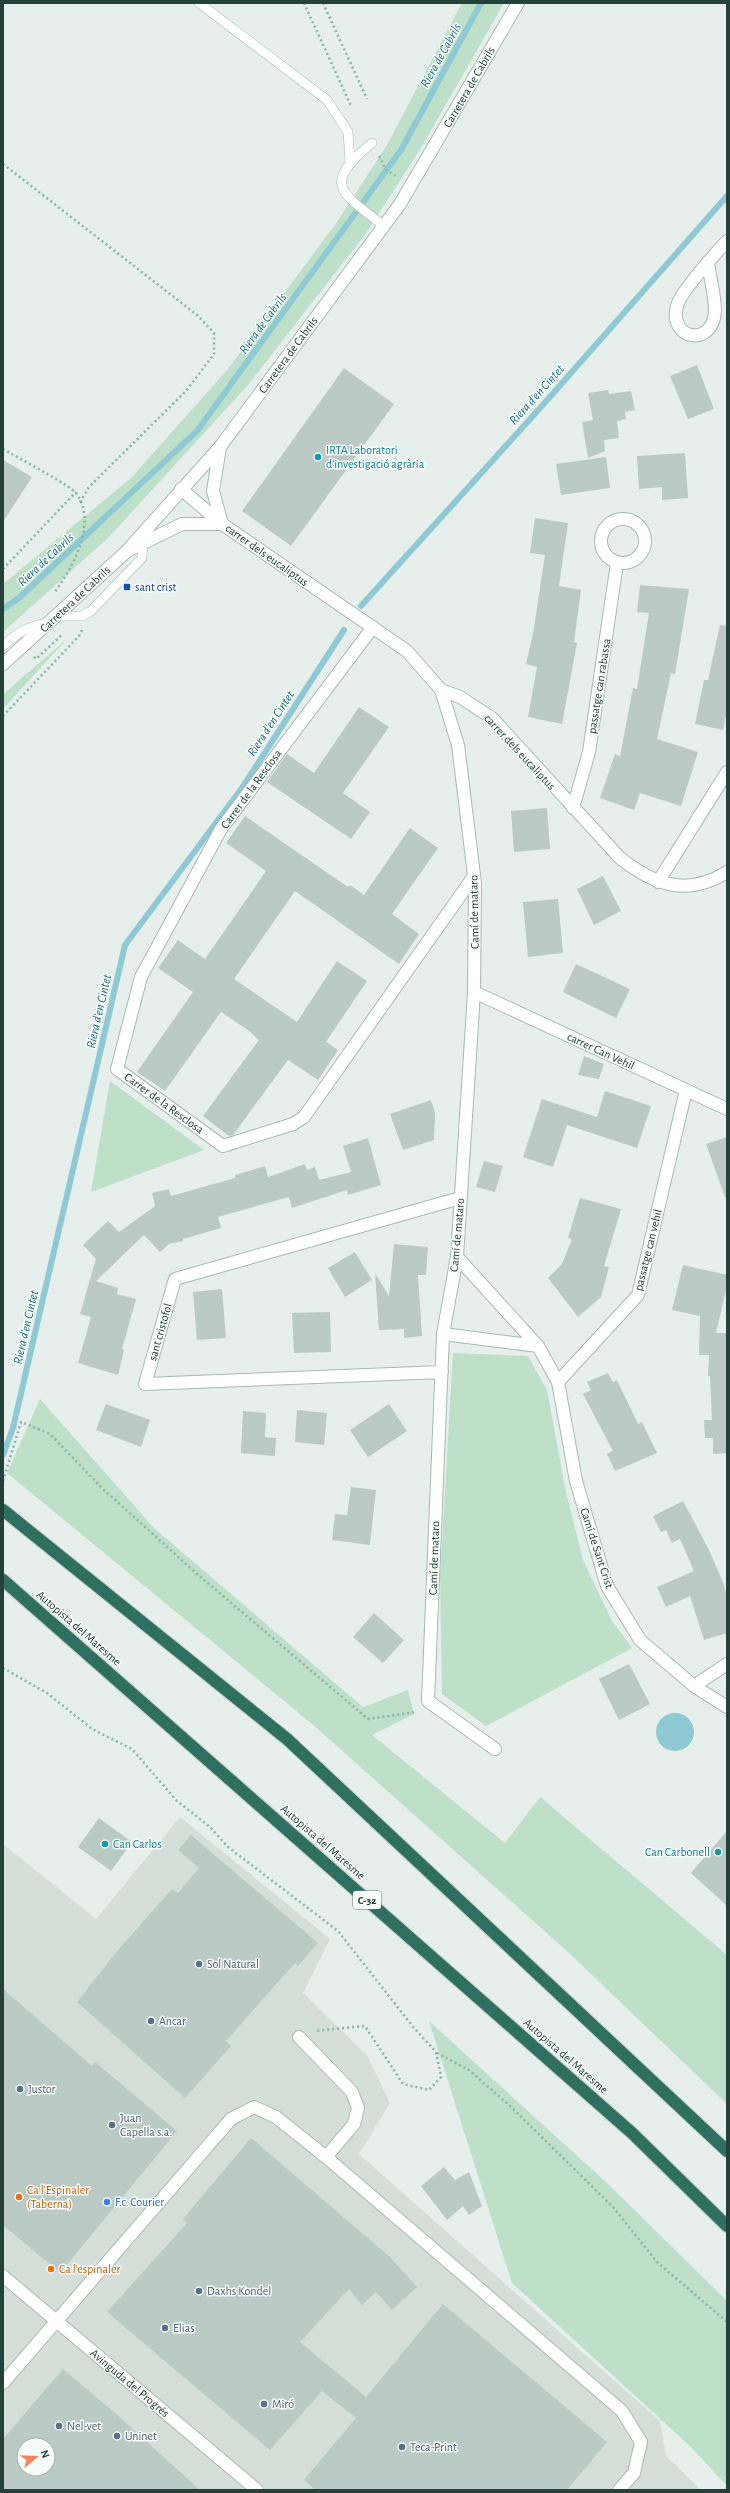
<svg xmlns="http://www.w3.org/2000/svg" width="730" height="2493" viewBox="0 0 730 2493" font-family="'Alegreya Sans',sans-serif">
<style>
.built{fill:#d4dfda;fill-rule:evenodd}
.green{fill:#bfe0c8}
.water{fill:#8ec9d4}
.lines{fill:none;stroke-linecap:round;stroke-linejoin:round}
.stream{stroke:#8ec9d4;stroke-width:6}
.building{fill:#bbcac4;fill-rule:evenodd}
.lane-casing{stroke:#a8b8b2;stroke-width:10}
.street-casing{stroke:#a8b8b2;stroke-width:14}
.secondary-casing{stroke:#a4bbb3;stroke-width:14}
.highway-casing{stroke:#c2cac8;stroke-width:14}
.path{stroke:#86b3a5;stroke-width:2.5;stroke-dasharray:2 3;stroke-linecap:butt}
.lane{stroke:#fff;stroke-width:9}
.street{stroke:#fff;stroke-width:12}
.secondary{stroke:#fff;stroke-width:12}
.highway{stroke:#2f6f62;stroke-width:12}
.culture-dot{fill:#0f9aa8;stroke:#f7fbf9;stroke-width:1.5}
.transit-dot{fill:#1a4fb4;stroke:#f7fbf9;stroke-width:1.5}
.service-dot{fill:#5c6f8a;stroke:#f7fbf9;stroke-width:1.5}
.food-dot{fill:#e8710a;stroke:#f7fbf9;stroke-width:1.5}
.shop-dot{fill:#3f7fe0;stroke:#f7fbf9;stroke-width:1.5}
.labels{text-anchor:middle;stroke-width:3;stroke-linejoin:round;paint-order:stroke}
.shield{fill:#f7fbf9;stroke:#637a73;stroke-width:1}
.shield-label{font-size:11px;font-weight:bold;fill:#24423a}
.street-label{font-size:12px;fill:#24423a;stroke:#f7fbf9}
.culture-label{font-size:12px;fill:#0d838f;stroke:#f7fbf9;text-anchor:start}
.transit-label{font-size:12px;fill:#164399;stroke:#f7fbf9;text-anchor:start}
.service-label{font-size:12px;fill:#4e5e75;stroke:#f7fbf9;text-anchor:start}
.food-label{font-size:12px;fill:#c56008;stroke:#f7fbf9;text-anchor:start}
.shop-label{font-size:12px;fill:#366cbe;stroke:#f7fbf9;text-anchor:start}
.water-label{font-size:13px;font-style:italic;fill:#1c6f80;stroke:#f7fbf9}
</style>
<rect width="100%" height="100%" fill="#e6efeb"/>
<path class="built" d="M180 1817 330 1939 303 1993 367 2055 390 2103 359 2154 660 2421 666 2456 701 2490H3V1844L96 1919ZM24 2445H48V2469H24Z"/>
<path class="green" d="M462 3H504L421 148 367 232 248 385 108 538 3 632V584L131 478 228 369 337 222 387 145Z
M66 640 3 709V694Z
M110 1081 204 1150 91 1192Z
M453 1353 528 1356 547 1390 566 1492 583 1560 612 1621 632 1648 486 1726 442 1694 440 1576Z
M40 1399 154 1528 363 1707 408 1690 414 1714 372 1735 505 1843 540 1797 727 1955V2104L568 1952 311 1723 7 1473Z
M429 2021 607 2183 727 2301V2486L691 2447 512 2283Z"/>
<path class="water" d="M656 1732a19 19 0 1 1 38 0a19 19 0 1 1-38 0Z"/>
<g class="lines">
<path class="stream" d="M361 606 541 407 727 196
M3 609 19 598 197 431 401 150 481 3
M3 1455 13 1428 125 945 242 788 344 630"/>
</g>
<path class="building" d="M697 365 714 409 688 419 670 376Z
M344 368 394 404 291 546 242 511Z
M608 390 609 394 631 391 635 410 625 412 626 419 617 421 619 438 604 440 605 451 588 458 582 422 593 420 588 393Z
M685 453 688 498 662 500V487L639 489 637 456Z
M606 457 610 488 561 495 556 464Z
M3 460 32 477 3 522Z
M535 518 568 523 559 586 581 590 574 642 577 643 562 724 528 717 537 667 526 664 533 634 545 555 530 553Z
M640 585 689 589 675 674 671 673 657 739 698 752 681 806 640 793 634 810 600 798 615 754 620 756 633 688 637 689 649 613 637 612Z
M720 625 727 626V710L723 730 695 724 704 680H708Z
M359 707 389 727 343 793 370 812 351 839 267 782 287 754 314 773Z
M547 808 550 849 514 852 511 811Z
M245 816 348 887 350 885 364 895 410 828 438 848 392 914 419 934 399 964 295 891 234 979 297 1022 337 961 367 981 326 1042 338 1050 318 1080 288 1060 233 1135 229 1136 203 1116 259 1040 248 1030 221 1012 165 1091 137 1072 193 992 158 968 178 940 205 959 266 871 226 843Z
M603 876 621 911 594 925 577 889Z
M558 899 563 953 528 957 523 902Z
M576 964 630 989 616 1018 563 992Z
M584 1056 604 1064 599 1079 578 1075Z
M605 1091 651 1106 637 1148 567 1125 553 1167 523 1157 542 1099 597 1117Z
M431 1100 435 1113 434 1140 403 1150 390 1114Z
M727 1137V1197H725L706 1144Z
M368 1138 381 1185 348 1195 347 1190 292 1208 289 1197 218 1217 221 1228 183 1239V1241L169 1244 160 1252 144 1235 96 1281 118 1288 117 1294 136 1299 122 1349 124 1350 118 1375 78 1363 91 1317 80 1314 96 1259 83 1245 108 1221 119 1232 155 1206 152 1193 169 1189 171 1196 235 1178V1175L265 1166 268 1177 305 1164 307 1170 315 1167 319 1180 351 1172 343 1146Z
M484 1161 503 1166 495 1192 476 1187Z
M580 1198 621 1209 604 1266 609 1267 601 1297 578 1317 548 1278 562 1264 572 1239 568 1238Z
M394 1244 428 1247 426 1275H418L422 1336 404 1338V1329L379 1330 375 1273 389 1296Z
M355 1252 372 1280 345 1297 328 1268Z
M683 1265 727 1275V1286L716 1333H727V1453L713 1454V1438H705L704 1420H712L710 1376H708L709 1355H699L700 1316 672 1310Z
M222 1289 226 1338 197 1340 193 1292Z
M330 1312 331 1352 294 1353 292 1313Z
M608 1373 613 1382 617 1380 638 1424 642 1422 657 1453 615 1471 607 1454 613 1451 583 1394 591 1390 587 1382Z
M106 1404 150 1420 141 1447 96 1430Z
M389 1404 407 1431 368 1457 350 1430Z
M297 1410 327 1413 324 1445 295 1442Z
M243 1411 266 1413 265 1437 276 1438 275 1456 241 1453Z
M351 1487 376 1490 370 1545 332 1540 335 1514 347 1515Z
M683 1501 708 1548 723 1582 727 1597V1633L704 1640 690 1596 666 1607 657 1587 694 1571 680 1539 672 1543 666 1530 661 1532 653 1516Z
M374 1613 404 1640 383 1663 353 1637Z
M629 1664 650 1704 619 1720 599 1679Z
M99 1818 132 1842 111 1871 78 1847Z
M727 1831V1906L691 1873Z
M191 1835 318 1943 298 1966 295 1963 226 2041 231 2046 185 2098 77 2002 118 1950 172 1889 178 1893 199 1868 178 1850Z
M3 1989 92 2066 95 2062 177 2131 60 2273 3 2225Z
M251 2138 390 2257 417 2287 392 2310 376 2292 362 2305 349 2289 300 2342 366 2397 443 2304 607 2442 567 2490H315L304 2480 356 2418 322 2391 270 2450 107 2312 187 2223 183 2219Z
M444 2167 455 2180 469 2172 482 2206 469 2215 463 2206 447 2220 421 2186Z
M63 2369 115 2413 200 2490H3V2439ZM24 2445H48V2469H24Z"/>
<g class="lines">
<defs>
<path id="lane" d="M199 3 327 100 348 132 350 161
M372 143C320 185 342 193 384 226
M58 616H82L91 611 142 558 143 539
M3 646C18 632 29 626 49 623"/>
<path id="street" d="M708 262C710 278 715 295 715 311 713 348 668 340 677 306 680 292 716 253 727 241
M181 489 222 524 407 651 441 690 460 697 492 718 620 858C654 885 687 897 727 872
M601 541a22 22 0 1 1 44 0a22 22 0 1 1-44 0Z
M127 551 182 524H222L213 491 220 447
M373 627 221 829 141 977 117 1069 223 1146 293 1124 304 1117 474 876
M441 690 458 745 475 883 474 992 457 1257 443 1334 428 1701 495 1749
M573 808 589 752 617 563
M658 882 727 772
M474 992 727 1109
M457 1257 538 1346
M443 1334 538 1346 558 1382 576 1481 607 1586 640 1640 694 1686 727 1707
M442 1372 145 1384 175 1279 460 1198
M558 1382 638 1295 686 1090
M694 1686 727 1664
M299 2037 352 2092 358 2108 354 2124 326 2157
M3 2276 257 2490
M3 2383 231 2119 254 2107 276 2117 326 2157 622 2411 641 2442 634 2473 619 2490"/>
<path id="secondary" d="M3 664 126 552 220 447 400 204 518 3"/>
<path id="highway" d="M3 1510 287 1739 727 2151
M3 1580 632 2133 727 2226"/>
</defs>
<use href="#lane" class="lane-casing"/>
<use href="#street" class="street-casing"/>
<use href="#secondary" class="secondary-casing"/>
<use href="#highway" class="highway-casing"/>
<path class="path" d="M304 3 351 106
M323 3 367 99
M379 156 386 170 398 177
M3 164 197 315 214 333V354L186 391 89 487 80 502
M3 449C15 456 71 486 76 493 98 523 73 567 54 593
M3 569 76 492
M34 657 36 659 63 634
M3 716 79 636 82 630
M3 1481 21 1422 50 1434 103 1489 196 1573 368 1719 416 1712
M3 1668 47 1693 92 1729 132 1749 176 1800 210 1827 228 1847 338 1931 414 2028 436 2052 441 2077 429 2090 403 2084 365 2026 314 2031
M437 2053 469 2070 509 2105 613 2207 657 2262 727 2322"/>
<use href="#lane" class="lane"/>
<use href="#street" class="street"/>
<use href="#secondary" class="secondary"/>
<use href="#highway" class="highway"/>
</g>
<g class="culture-dot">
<circle cx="318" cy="457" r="4"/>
<circle cx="105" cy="1844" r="4"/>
<circle cx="718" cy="1852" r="4"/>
</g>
<rect class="transit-dot" x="123" y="583" width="8" height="8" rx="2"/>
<g class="service-dot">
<circle cx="199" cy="1964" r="4"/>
<circle cx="151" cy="2021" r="4"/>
<circle cx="20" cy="2089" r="4"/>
<circle cx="112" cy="2125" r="4"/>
<circle cx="199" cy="2291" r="4"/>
<circle cx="165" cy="2328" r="4"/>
<circle cx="264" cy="2404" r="4"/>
<circle cx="59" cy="2426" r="4"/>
<circle cx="117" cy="2436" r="4"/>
<circle cx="402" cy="2447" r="4"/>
</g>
<g class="food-dot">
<circle cx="19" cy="2197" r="4"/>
<circle cx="51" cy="2269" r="4"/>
</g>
<circle class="shop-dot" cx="107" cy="2202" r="4"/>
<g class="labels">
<rect class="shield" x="353" y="1891" width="28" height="18" rx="3"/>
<g class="shield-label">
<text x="367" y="1904">C-32</text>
</g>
<g class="street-label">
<text transform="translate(469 87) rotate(-60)" y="4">Carretera de Cabrils</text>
<text transform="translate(288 355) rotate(-54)" y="4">Carretera de Cabrils</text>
<text transform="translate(267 555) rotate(35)" y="4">carrer dels eucaliptus</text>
<text transform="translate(75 599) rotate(-43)" y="4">Carretera de Cabrils</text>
<text transform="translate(599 686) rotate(-81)" y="4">passatge can rabassa</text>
<text transform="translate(520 752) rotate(47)" y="4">carrer dels eucaliptus</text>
<text transform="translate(251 789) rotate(-54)" y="4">Carrer de la Resclosa</text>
<text transform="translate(474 912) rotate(-91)" y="4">Camí de mataro</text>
<text transform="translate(601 1051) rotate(25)" y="4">carrer Can Vehil</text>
<text transform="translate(164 1103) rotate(36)" y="4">Carrer de la Resclosa</text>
<text transform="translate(457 1235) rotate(-85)" y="4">Camí de mataro</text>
<text transform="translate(648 1250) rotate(-76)" y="4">passatge can vehil</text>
<text transform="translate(160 1332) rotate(-74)" y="4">sant cristofol</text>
<text transform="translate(597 1548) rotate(72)" y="4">Camí de Sant Crist</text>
<text transform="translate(434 1558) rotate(-88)" y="4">Camí de mataro</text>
<text transform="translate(79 1628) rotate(41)" y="4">Autopista del Maresme</text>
<text transform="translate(323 1842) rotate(41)" y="4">Autopista del Maresme</text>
<text transform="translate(566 2056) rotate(41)" y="4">Autopista del Maresme</text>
<text transform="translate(130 2383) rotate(40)" y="4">Avinguda del Progrés</text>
</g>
<g class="culture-label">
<text x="326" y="454">IRTA Laboratori<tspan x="326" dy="14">d'investigació agrària</tspan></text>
<text x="113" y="1848">Can Carlos</text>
<text x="710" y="1856" text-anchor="end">Can Carbonell</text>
</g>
<g class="transit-label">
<text x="135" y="591">sant crist</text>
</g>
<g class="service-label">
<text x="207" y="1968">Sol Natural</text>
<text x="159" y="2025">Ancar</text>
<text x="28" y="2093">Justor</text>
<text x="120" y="2122">Juan<tspan x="120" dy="14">Capella s.a.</tspan></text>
<text x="207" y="2295">Daxhs Kondel</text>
<text x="173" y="2332">Elias</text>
<text x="272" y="2408">Miró</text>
<text x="67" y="2430">Nel-vet</text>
<text x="125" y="2440">Uninet</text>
<text x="410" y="2451">Teca-Print</text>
</g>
<g class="food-label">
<text x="27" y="2194">Ca l'Espinaler<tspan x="27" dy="14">(Taberna)</tspan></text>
<text x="59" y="2273">Ca l'espinaler</text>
</g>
<g class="shop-label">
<text x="115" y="2206">F.c. Courier</text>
</g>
<g class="water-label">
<text transform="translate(440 55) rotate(-61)" y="5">Riera de Cabrils</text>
<text transform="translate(262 323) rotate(-54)" y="5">Riera de Cabrils</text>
<text transform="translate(536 394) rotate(-48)" y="5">Riera d'en Cintet</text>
<text transform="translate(45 559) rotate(-43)" y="5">Riera de Cabrils</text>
<text transform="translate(270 723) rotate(-57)" y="5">Riera d'en Cintet</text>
<text transform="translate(98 1011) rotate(-77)" y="5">Riera d'en Cintet</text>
<text transform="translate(25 1327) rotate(-77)" y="5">Riera d'en Cintet</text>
</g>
</g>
<rect width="730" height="2493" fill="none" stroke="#24423a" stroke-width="8"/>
<g transform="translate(36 2457) rotate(71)"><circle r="19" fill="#f7fbf9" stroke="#a3b1ad"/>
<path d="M0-3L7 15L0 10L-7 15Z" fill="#f4845f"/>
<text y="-6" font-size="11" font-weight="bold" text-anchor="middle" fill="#24423a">N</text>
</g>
</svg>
